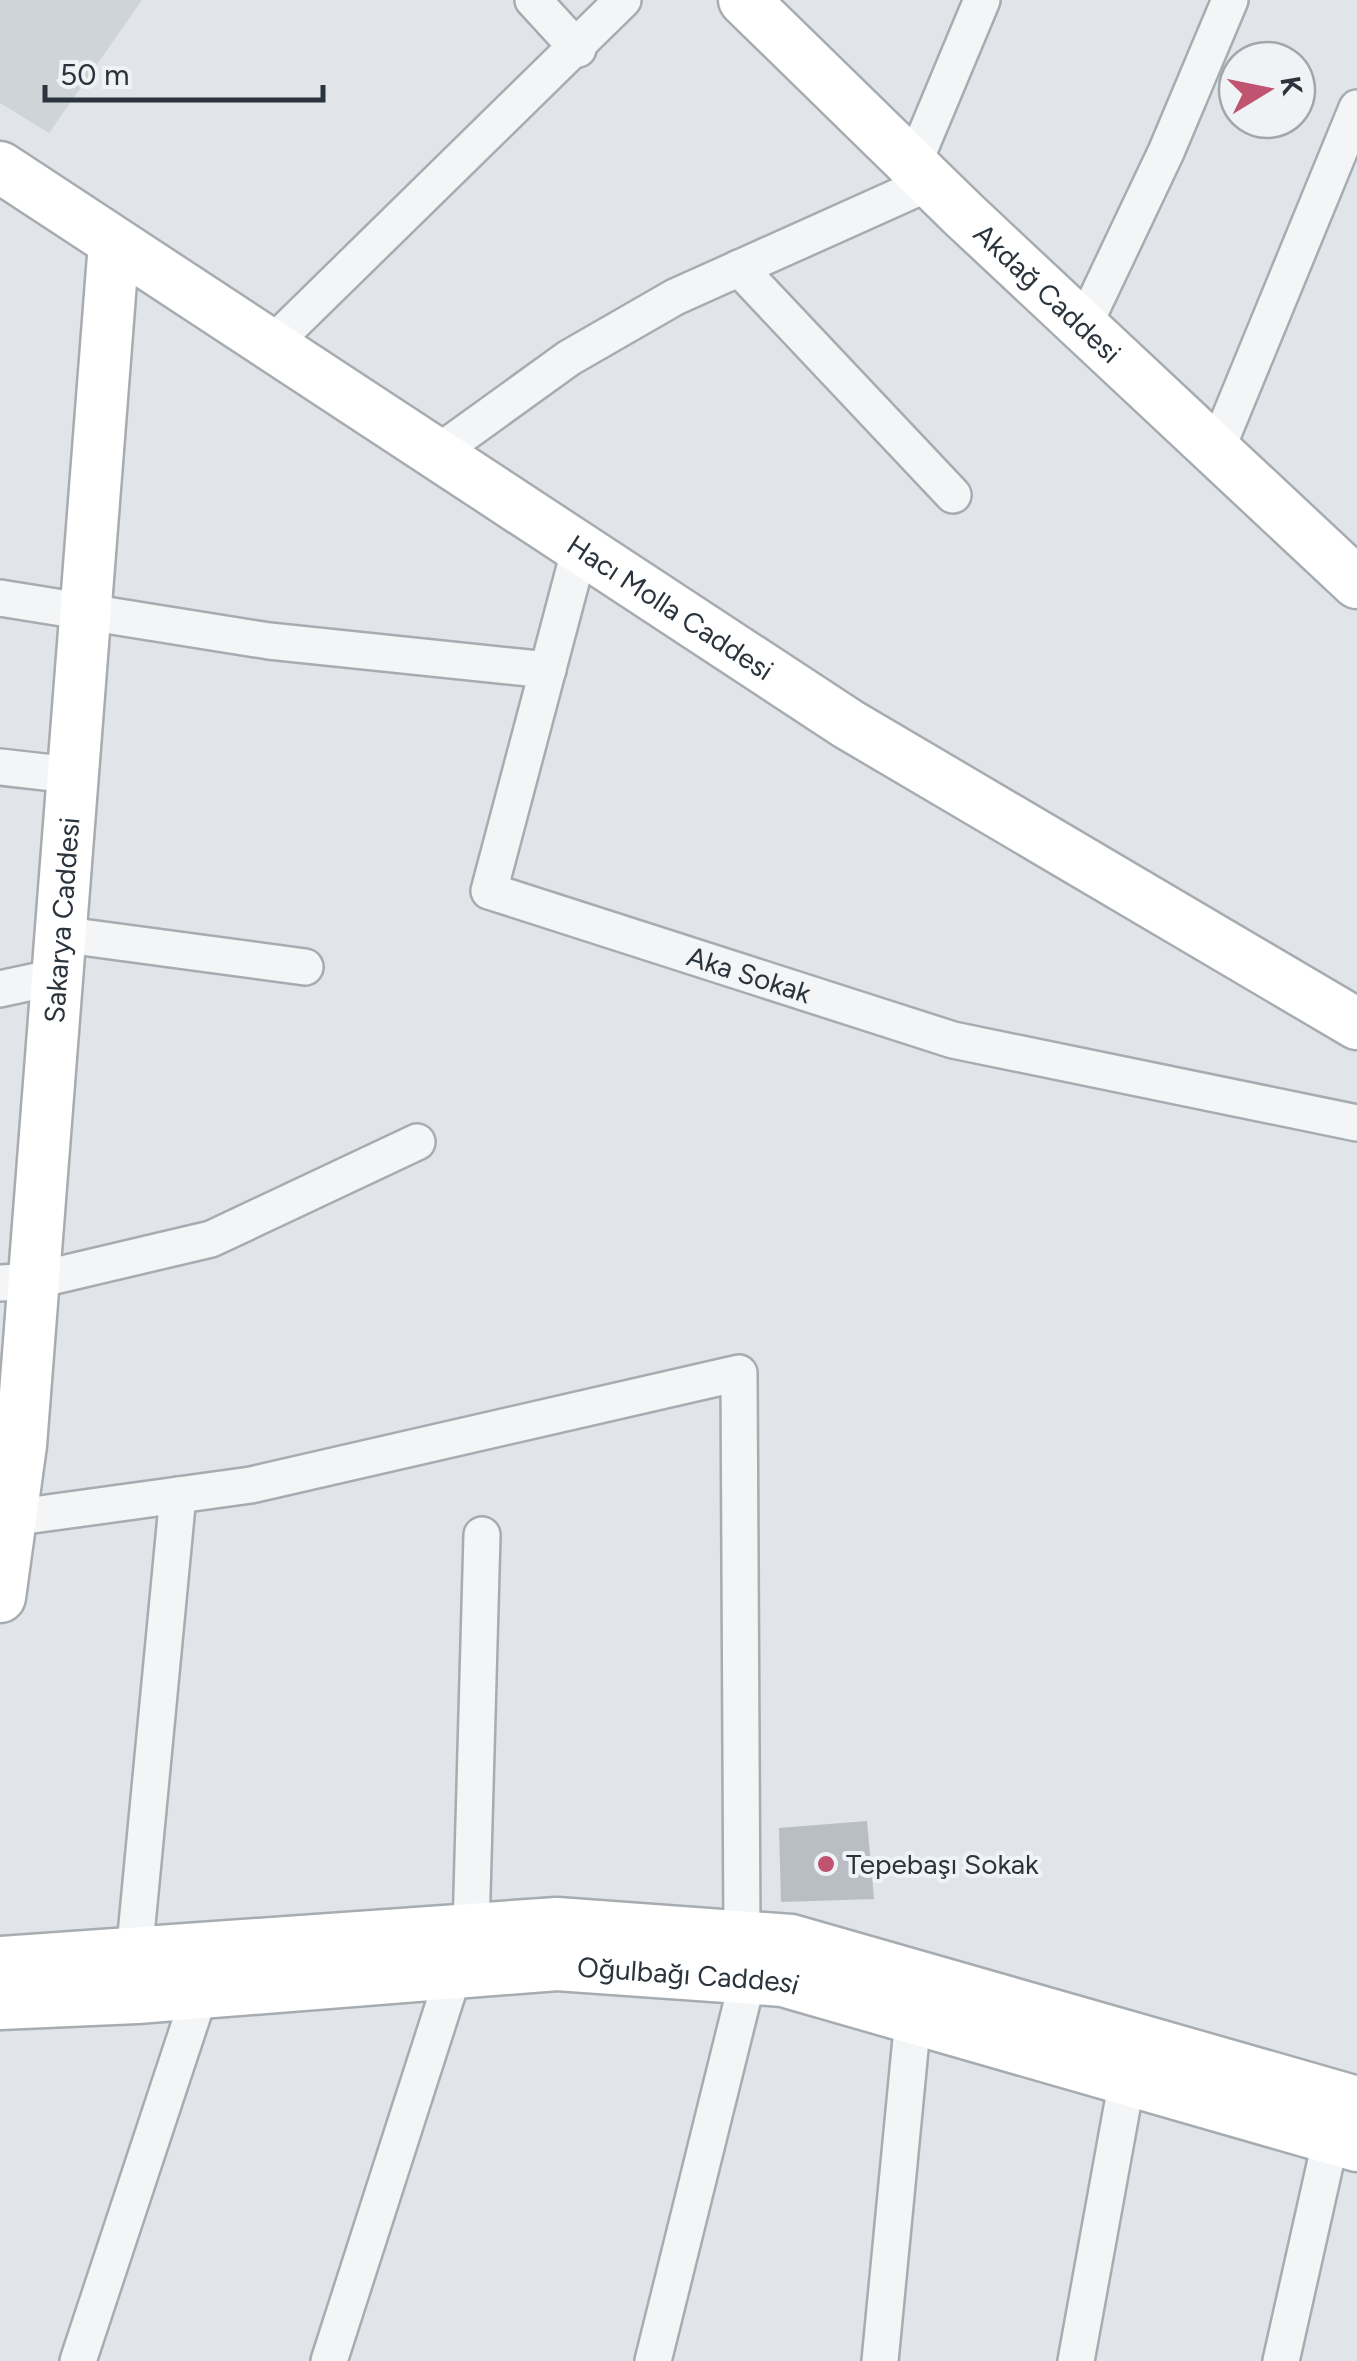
<svg xmlns="http://www.w3.org/2000/svg" width="1357" height="2361" viewBox="0 0 1357 2361" font-family="Figtree,sans-serif">
<style>
.built{fill:#cfd4d9}
.building{fill:#b8bec4}
.lines{fill:none;stroke-linecap:round;stroke-linejoin:round}
.street-casing{stroke:#a7acb1;stroke-width:40}
.secondary-casing{stroke:#a7acb1;stroke-width:55}
.street{stroke:#f3f5f6;stroke-width:35}
.secondary{stroke:#fff;stroke-width:50}
.poi-dot{fill:#bf5370;stroke:#f0f3f5;stroke-width:4}
.labels{text-anchor:middle;stroke-width:8;stroke-linejoin:round;paint-order:stroke}
.street-label{font-size:28px;fill:#2b343d;stroke:#f0f3f5}
.poi-label{font-size:28px;fill:#2b343d;stroke:#f0f3f5;text-anchor:start}
</style>
<rect width="100%" height="100%" fill="#e1e4e8"/>
<path class="built" d="M0 0H142L49 133 0 103Z"/>
<path class="building" d="M867 1821 874 1899 781 1902 779 1828Z"/>
<g class="lines">
<defs>
<g id="street">
<path d="M533 0 578 49"/>
<path d="M913 165 982 0"/>
<path d="M739 268 953 495"/>
<path d="M1083 327 1166 152 1230 0"/>
<path d="M271 345 623 0"/>
<path d="M1216 451 1357 108"/>
<path d="M436 454 569 358 675 297 931 182"/>
<path id="s1" d="M580 548 489 891 953 1040 1357 1123"/>
<path d="M0 598 269 641 548 670"/>
<path d="M0 767 71 775"/>
<path d="M59 934 305 967"/>
<path d="M0 989 55 977"/>
<path d="M0 1283 33 1281 211 1239 417 1142"/>
<path d="M11 1518 251 1485 739 1373 742 1937"/>
<path d="M471 1930 482 1535"/>
<path d="M134 1956 178 1495"/>
<path d="M78 2361 200 1993"/>
<path d="M329 2361 454 1973"/>
<path d="M653 2361 748 1978"/>
<path d="M880 2361 913 2018"/>
<path d="M1076 2361 1127 2080"/>
<path d="M1281 2361 1331 2138"/>
</g>
<g id="secondary">
<path id="s2" d="M744 0 964 215 1357 583"/>
<path id="s3" d="M0 167 848 724 1357 1024"/>
<path id="s4" d="M0 1597 21 1445 114 243"/>
<path d="M0 1962 557 1923 791 1940 1357 2102"/>
<path id="s5" d="M0 2004 137 1998 557 1965 783 1981 1357 2146"/>
</g>
</defs>
<use href="#street" class="street-casing"/>
<use href="#secondary" class="secondary-casing"/>
<use href="#street" class="street"/>
<use href="#secondary" class="secondary"/>
</g>
<circle class="poi-dot" cx="826" cy="1864" r="10"/>
<g class="labels">
<g class="street-label">
<text dy="10" stroke="none"><textPath href="#s2" startOffset="422">Akdağ Caddesi</textPath></text>
<text dy="10" stroke="none"><textPath href="#s3" startOffset="802">Hacı Molla Caddesi</textPath></text>
<text dy="10" stroke="none"><textPath href="#s4" startOffset="680">Sakarya Caddesi</textPath></text>
<text dy="10" stroke="none"><textPath href="#s1" startOffset="628">Aka Sokak</textPath></text>
<text dy="10" stroke="none"><textPath href="#s5" startOffset="690">Oğulbağı Caddesi</textPath></text>
</g>
<g class="poi-label">
<text x="846" y="1874">Tepebaşı Sokak</text>
</g>
</g>
<g transform="translate(1267 90) rotate(80)"><circle r="48" fill="#f0f3f5" stroke="#a1a7ab" stroke-width="2.5"/>
<path d="M0-8L18 38L0 25L-18 38Z" fill="#bf5370"/>
<text y="-15" font-size="28" font-weight="bold" text-anchor="middle" fill="#2b343d">K</text>
</g>
<path d="M45 85v15h278v-15" fill="none" stroke="#2b343d" stroke-width="5"/>
<text x="60" y="85" font-size="30" fill="#2b343d" stroke="#f0f3f5" stroke-width="8" paint-order="stroke">50 m</text>
</svg>
